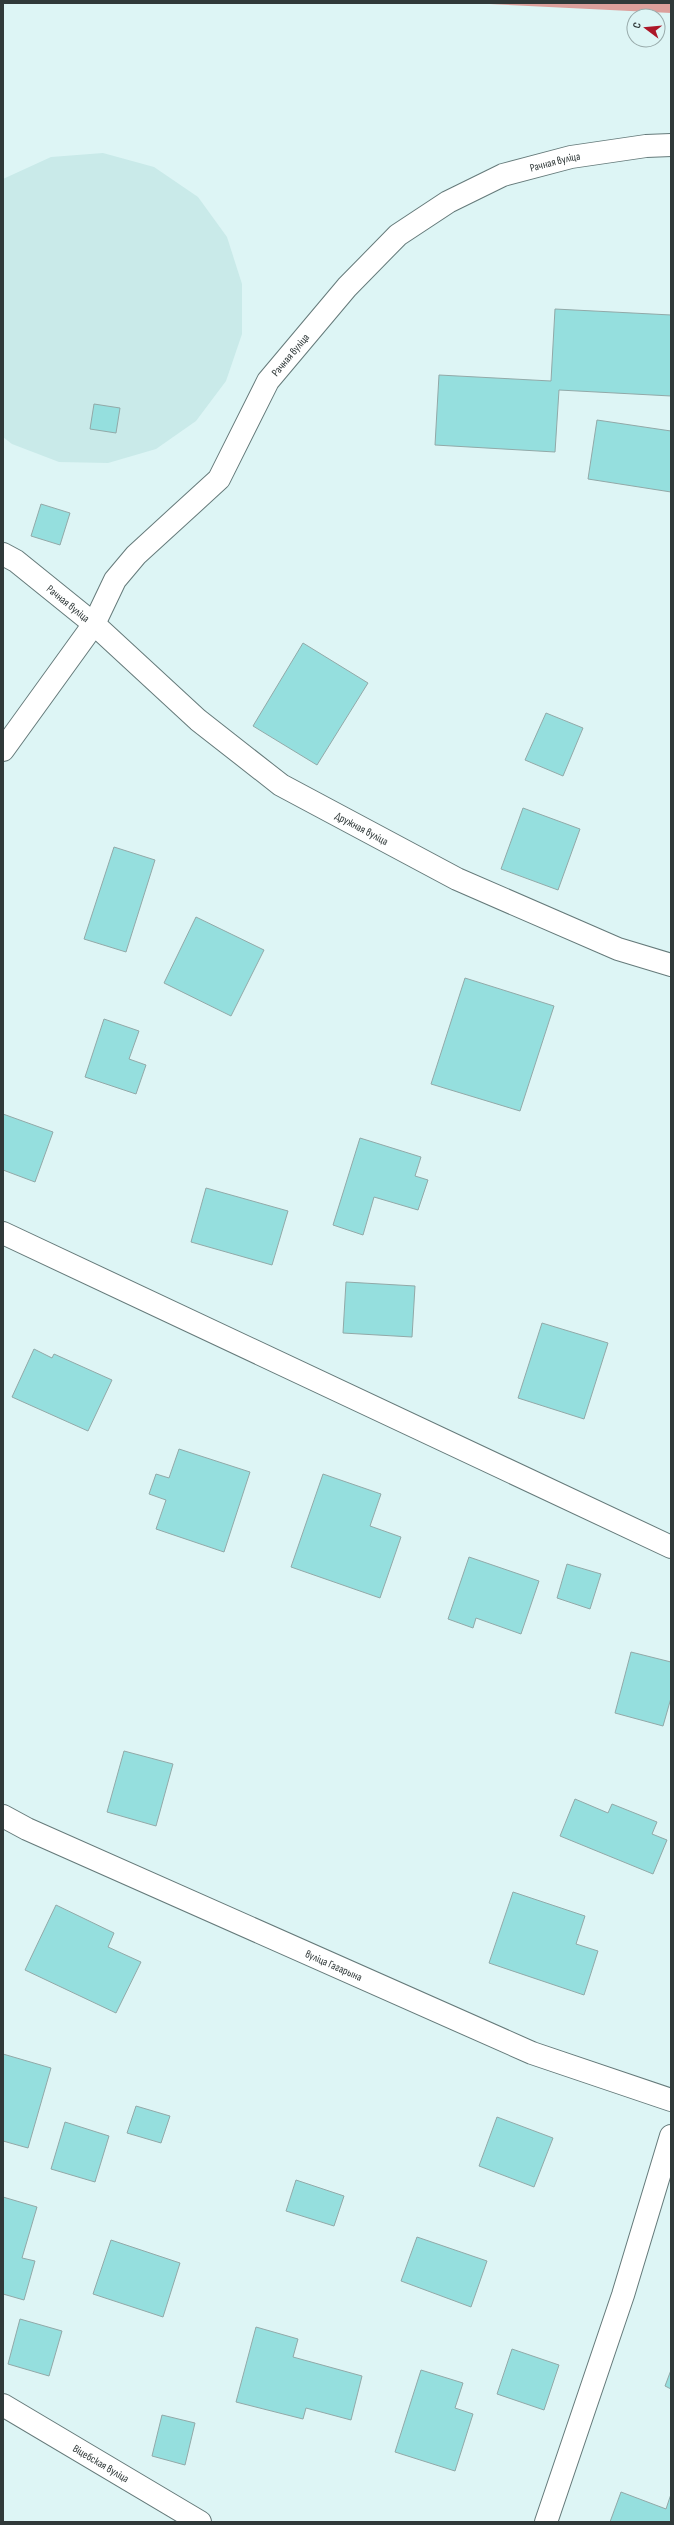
<svg xmlns="http://www.w3.org/2000/svg" width="674" height="2525" viewBox="0 0 674 2525" font-family="'Sofia Sans Condensed',sans-serif">
<style>
.built{fill:#c9eae9}
.forest{fill:#dc9f9b}
.building{fill:#95dfde;stroke:#92a9a8}
.lines{fill:none;stroke-linecap:round;stroke-linejoin:round}
.minor-casing{stroke:#657a7a;stroke-width:24}
.minor{stroke:#fff;stroke-width:22}
.labels{text-anchor:middle;stroke-width:3;stroke-linejoin:round;paint-order:stroke}
.street-label{font-size:11px;fill:#303939;stroke:#ddf5f5}
</style>
<rect width="100%" height="100%" fill="#ddf5f5"/>
<path class="built" d="M103 153 154 167 198 197 227 237 242 284V334L226 381 196 421 156 449 108 463 59 462 12 444 3 437V179L51 157Z"/>
<path class="forest" d="M469 3H671V13Z"/>
<path class="building" d="M555 309 671 315V396L559 390 555 452 435 445 439 375 551 381Z
M94 404 120 408 116 433 90 429Z
M597 420 671 431V492L588 479Z
M41 504 70 513 60 545 31 536Z
M303 643 368 683 317 765 253 726Z
M546 713 583 728 563 776 525 760Z
M523 808 580 829 558 890 501 869Z
M114 847 155 860 126 952 84 939Z
M196 917 264 950 231 1016 164 983Z
M465 978 554 1006 520 1111 431 1084Z
M104 1019 139 1031 129 1059 146 1065 136 1094 85 1077Z
M3 1114 53 1132 35 1182 3 1170Z
M360 1138 421 1157 415 1176 428 1180 418 1210 374 1197 363 1235 333 1225Z
M206 1188 288 1211 272 1265 191 1242Z
M346 1282 415 1286 412 1337 343 1333Z
M542 1323 608 1343 584 1419 518 1398Z
M34 1349 52 1358 54 1354 112 1380 88 1431 12 1397Z
M179 1449 250 1472 224 1552 156 1529 166 1500 149 1494 156 1474 169 1478Z
M323 1474 381 1494 370 1526 401 1537 380 1598 291 1567Z
M469 1557 539 1581 521 1634 476 1618 473 1628 448 1619Z
M567 1564 601 1574 590 1609 557 1598Z
M631 1652 671 1662V1698L663 1726 615 1713Z
M124 1751 173 1764 156 1826 107 1812Z
M575 1799 608 1813 612 1804 657 1822 652 1834 667 1840 653 1874 560 1836Z
M513 1892 585 1916 576 1944 598 1951 584 1995 489 1963Z
M56 1905 114 1933 108 1947 141 1962 116 2013 25 1970Z
M3 2054 51 2068 28 2148 3 2141Z
M136 2106 170 2116 161 2143 127 2133Z
M497 2117 553 2138 534 2187 479 2166Z
M65 2122 109 2136 95 2182 51 2169Z
M296 2180 344 2196 334 2226 286 2211Z
M3 2197 37 2207 22 2258 35 2261 24 2300 3 2294Z
M417 2237 487 2261 471 2307 401 2281Z
M111 2240 180 2263 163 2317 93 2294Z
M20 2319 62 2331 49 2376 8 2364Z
M256 2327 298 2339 293 2357 362 2376 351 2420 306 2408 303 2419 236 2402Z
M512 2349 559 2365 544 2410 497 2394Z
M421 2370 463 2383 455 2408 473 2414 455 2471 395 2452Z
M671 2370V2389L665 2386Z
M162 2415 195 2423 185 2465 152 2456Z
M621 2492 666 2509 671 2494V2522H610Z"/>
<g class="lines">
<defs>
<g id="minor">
<path id="s1" d="M3 554 16 561 94 624 115 580 136 555 219 479 268 381 347 287 398 235 448 202 503 175 571 157 646 146 671 145"/>
<path id="s2" d="M3 750 94 624 198 720 281 785 457 879 618 949 671 965"/>
<path d="M3 1233 671 1547"/>
<path id="s3" d="M3 1816 27 1829 532 2053 671 2100"/>
<path id="s4" d="M3 2405 200 2522"/>
<path d="M546 2522 623 2295 671 2136"/>
</g>
</defs>
<use href="#minor" class="minor-casing"/>
<use href="#minor" class="minor"/>
</g>
<g class="labels">
<g class="street-label">
<text dy="4" stroke="none"><textPath href="#s1" startOffset="789">Рачная вуліца</textPath></text>
<text dy="4" stroke="none"><textPath href="#s1" startOffset="453">Рачная вуліца</textPath></text>
<text dy="4" stroke="none"><textPath href="#s1" startOffset="82">Рачная вуліца</textPath></text>
<text dy="4" stroke="none"><textPath href="#s2" startOffset="494">Дружная вуліца</textPath></text>
<text dy="4" stroke="none"><textPath href="#s3" startOffset="363">вуліца Гагарына</textPath></text>
<text dy="4" stroke="none"><textPath href="#s4" startOffset="114">Віцебская вуліца</textPath></text>
</g>
</g>
<rect width="674" height="2525" fill="none" stroke="#303939" stroke-width="8"/>
<g transform="translate(646 28) rotate(286)"><circle r="19" fill="#ddf5f5" stroke="#98aaaa"/>
<path d="M0-3L7 15L0 10L-7 15Z" fill="#ac1728"/>
<text y="-6" font-size="11" font-weight="bold" text-anchor="middle" fill="#303939">С</text>
</g>
</svg>
